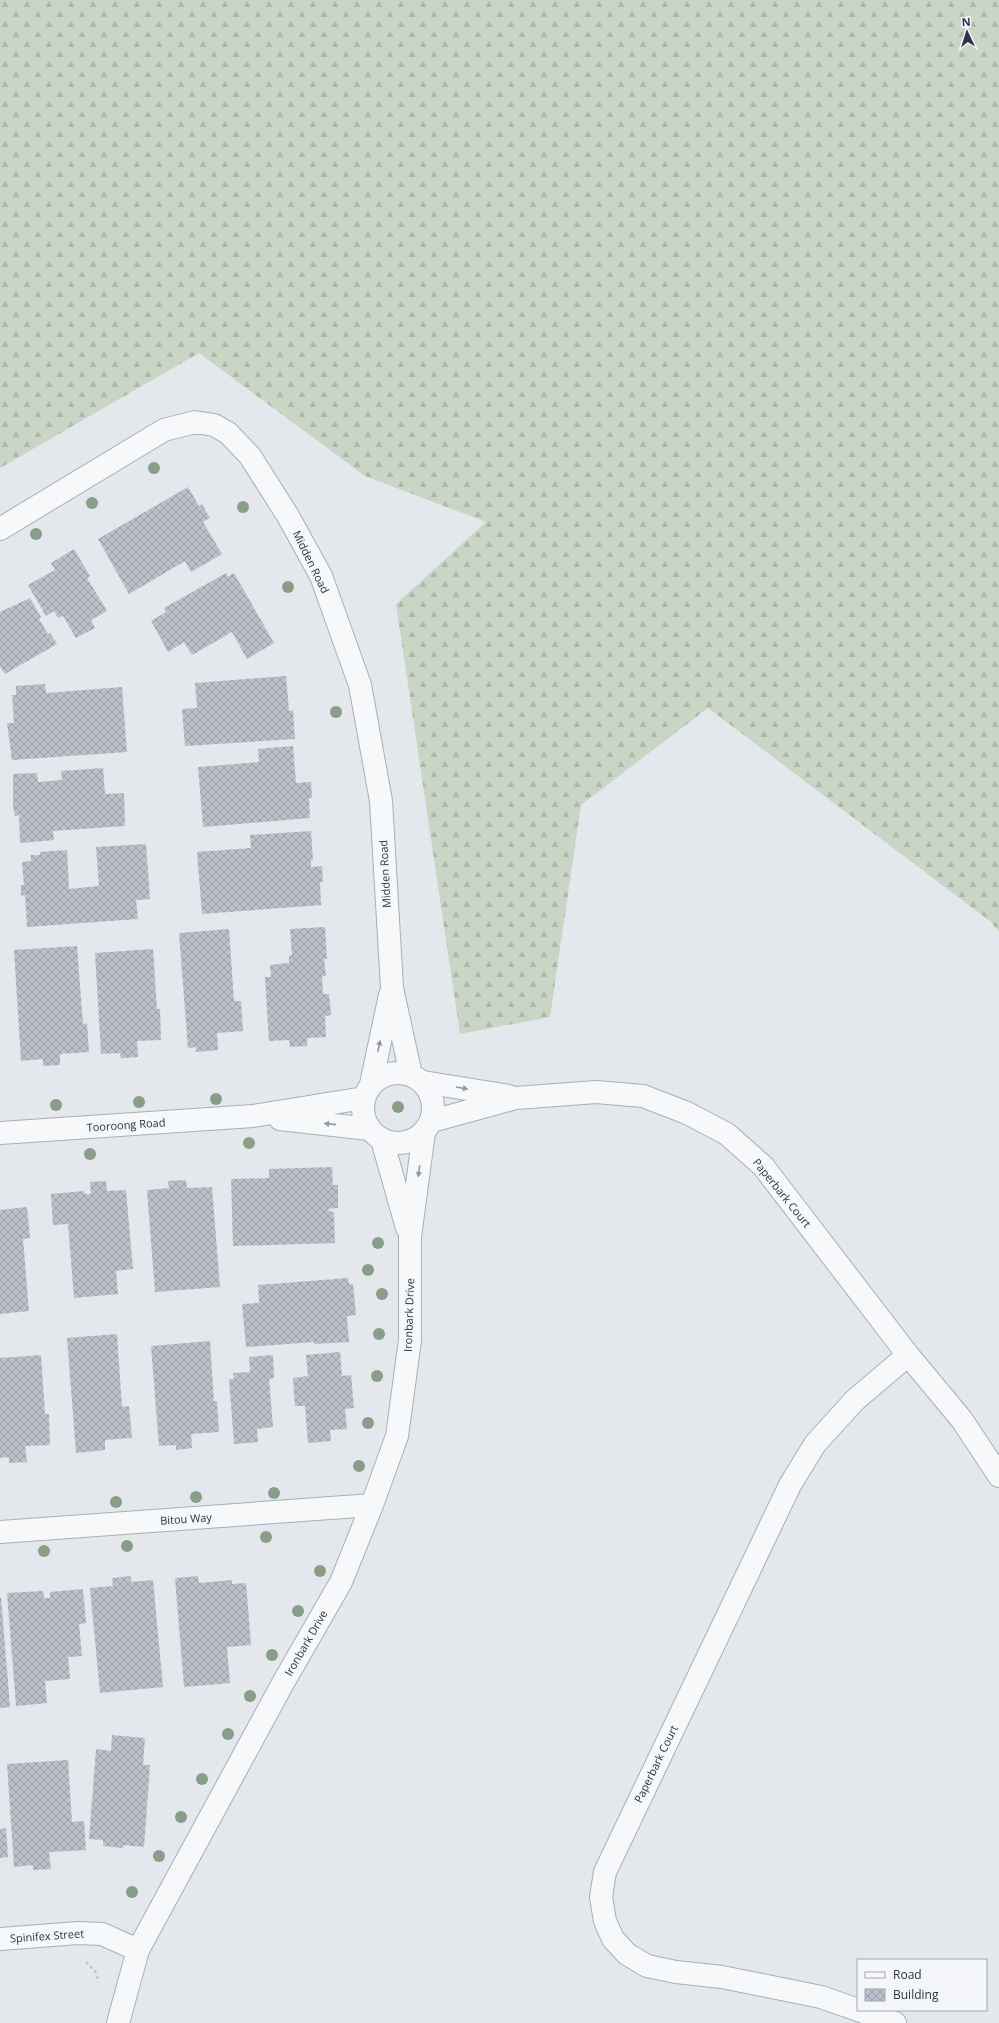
<svg xmlns="http://www.w3.org/2000/svg" width="999" height="2023" viewBox="0 0 999 2023" font-family="'Open Sans',sans-serif">
<style>
.forest{fill:url(#forest-firs)}
.building{fill:url(#building-cross-hatch)}
.lines{fill:none;stroke-linecap:round;stroke-linejoin:round}
.minor-casing{stroke:#a9aeb7;stroke-width:24}
.path{stroke:#c2c5cb;stroke-width:2.5;stroke-dasharray:3 3;stroke-linecap:butt}
.minor{stroke:#f7f8fa;stroke-width:22}
.tree{fill:#899d89}
.oneway{fill:#9196a0}
.labels{text-anchor:middle;stroke-width:3;stroke-linejoin:round;paint-order:stroke}
.street-label{font-size:11px;fill:#2b3445;stroke:#f4f6f9}
</style>
<defs>
<pattern id="forest-firs" width="22" height="20" patternUnits="userSpaceOnUse"><rect width="22" height="20" fill="#c9d6c5"/><path d="M5 1l3.5 6h-7zM16 11l3.5 6h-7z" fill="#adb8ab"/></pattern>
<pattern id="building-cross-hatch" width="8" height="8" patternUnits="userSpaceOnUse"><rect width="8" height="8" fill="#bbc0ca"/><path d="M0 0l8 8M0 8l8-8" fill="none" stroke="#989da6"/></pattern>
</defs>
<rect width="100%" height="100%" fill="#e4e7ec"/>
<path class="forest" d="M0 0H999V932L991 922 708 708 581 805 550 1017 460 1034 396 604 486 522 365 476 199 353 0 468Z"/>
<path class="building" d="M188 487 199 506 202 504 210 518 203 522 222 554 191 572 185 561 129 594 98 539Z
M74 549 90 576 87 578 107 611 91 620 95 628 76 638 63 616 58 618 54 611 46 616 28 585 55 570 51 563Z
M226 573 228 577 234 573 274 643 247 659 232 632 192 655 184 642 168 652 151 621 166 612 164 608Z
M30 598 41 617 39 619 48 634 50 633 57 644 5 674 0 666V612Z
M286 676 289 711 293 710 295 739 185 746 182 709 197 708 195 683Z
M45 684 46 693 122 687 127 752 12 760 7 723H14L12 695H16V686Z
M293 746 296 783 311 782 312 798H309L310 818 203 827 198 767 259 762 258 749Z
M103 768 105 794 124 793 125 826 53 831 54 840 20 843 19 815 15 816 13 806V774L37 773 38 782 62 780 61 771Z
M311 831 313 860H311V867L322 866 323 882H320L321 905 202 914 197 852 251 848 250 835Z
M146 844 150 899 136 900 138 919 27 927 25 895 21 896V885H24L22 862 31 861V855H40V852L67 850 69 889 99 886 96 847Z
M325 927 327 959H324L326 976H322L323 994H329L331 1015 325 1016 326 1037 307 1038V1046L290 1047 289 1040 269 1041 265 977H271L270 965 289 963V956L292 955 290 929Z
M229 929 234 1001H241L243 1031 217 1033 218 1050 196 1052V1047L188 1048 179 933Z
M77 946 83 1024 87 1023 89 1052 60 1054V1065L43 1066V1059L21 1061 14 950Z
M153 949 157 1009H160L161 1040 137 1041 138 1057 121 1058 120 1053 101 1054 95 953Z
M332 1167 333 1185H338V1208L327 1209 334 1213 335 1243 233 1246 231 1179 269 1178V1169Z
M186 1180 187 1188 212 1187 220 1287 155 1292 147 1190 169 1188 168 1181Z
M106 1181 107 1191 126 1190 133 1269 116 1271 118 1294 74 1298 68 1224 53 1225 51 1194 84 1191V1194H91L90 1182Z
M27 1207 30 1238 23 1239 29 1311 0 1314V1210Z
M348 1278 349 1284H353L356 1315 347 1316 349 1342 314 1344V1342L246 1347 242 1304 259 1303 258 1285Z
M117 1334 122 1407 129 1406 132 1438 105 1440V1450L76 1453 67 1338Z
M210 1341 214 1401H217L219 1432 191 1434 192 1448 176 1450V1445L159 1446 151 1346Z
M340 1352 342 1376 351 1375 354 1408 345 1409 347 1429 330 1430 331 1441 308 1443 305 1406H295L293 1378 308 1376 306 1355Z
M41 1355 45 1414H49L50 1445 25 1446 27 1462 9 1463V1457L0 1458V1358Z
M273 1355 274 1378 269 1379 273 1427 257 1429 258 1442 234 1444 229 1379H234L233 1373 250 1372 249 1357Z
M131 1576V1582L153 1580 163 1687 100 1693 90 1588 113 1586 112 1578Z
M198 1576 199 1583 232 1580V1584L246 1583 251 1645 227 1647 230 1683 184 1687 175 1578Z
M83 1589 86 1623 79 1624 82 1656 68 1657 70 1679 45 1681 47 1703 16 1706 7 1593 43 1591 44 1598H50V1592Z
M0 1597H1L10 1707 0 1708Z
M112 1735 145 1738 143 1765H150L144 1847 123 1845V1848L103 1846V1840L89 1839 96 1749 111 1751Z
M68 1760 72 1822 84 1821 86 1850 49 1852 51 1869 33 1870V1865L14 1867 7 1764Z
M6 1828 8 1857 0 1858V1829Z"/>
<g class="lines">
<defs>
<path id="minor" d="M0 529 164 430 195 422 214 425 228 433 250 456 288 516 321 576 360 685 381 801 392 988 411 1075
M363 1108a35 35 0 1 1 70 0a35 35 0 1 1-70 0Z
M423 1082 509 1096
M371 1084 390 995
M280 1119 369 1129
M432 1121 516 1098 596 1092 643 1096 687 1113 727 1134 763 1166 908 1355 962 1420 999 1476
M0 1133 253 1116 364 1098
M382 1140 407 1228
M0 1532 372 1505
M0 1939 78 1933 102 1934 138 1950
M118 2023 138 1950 283 1683 341 1582 372 1505 397 1436 410 1340V1237L424 1132
M895 2023 821 1997 722 1977 676 1972 647 1966 627 1954 613 1939 605 1921 601 1897 605 1872 790 1485 815 1444 855 1400 908 1355"/>
</defs>
<use href="#minor" class="minor-casing"/>
<path class="path" d="M86 1962 95 1971 99 1982"/>
<use href="#minor" class="minor"/>
</g>
<g class="tree">
<circle cx="154" cy="468" r="6"/>
<circle cx="92" cy="503" r="6"/>
<circle cx="243" cy="507" r="6"/>
<circle cx="36" cy="534" r="6"/>
<circle cx="288" cy="587" r="6"/>
<circle cx="336" cy="712" r="6"/>
<circle cx="216" cy="1099" r="6"/>
<circle cx="139" cy="1102" r="6"/>
<circle cx="56" cy="1105" r="6"/>
<circle cx="398" cy="1107" r="6"/>
<circle cx="249" cy="1143" r="6"/>
<circle cx="90" cy="1154" r="6"/>
<circle cx="378" cy="1243" r="6"/>
<circle cx="368" cy="1270" r="6"/>
<circle cx="382" cy="1294" r="6"/>
<circle cx="379" cy="1334" r="6"/>
<circle cx="377" cy="1376" r="6"/>
<circle cx="368" cy="1423" r="6"/>
<circle cx="359" cy="1466" r="6"/>
<circle cx="274" cy="1493" r="6"/>
<circle cx="196" cy="1497" r="6"/>
<circle cx="116" cy="1502" r="6"/>
<circle cx="266" cy="1537" r="6"/>
<circle cx="127" cy="1546" r="6"/>
<circle cx="44" cy="1551" r="6"/>
<circle cx="320" cy="1571" r="6"/>
<circle cx="298" cy="1611" r="6"/>
<circle cx="272" cy="1655" r="6"/>
<circle cx="250" cy="1696" r="6"/>
<circle cx="228" cy="1734" r="6"/>
<circle cx="202" cy="1779" r="6"/>
<circle cx="181" cy="1817" r="6"/>
<circle cx="159" cy="1856" r="6"/>
<circle cx="132" cy="1892" r="6"/>
</g>
<defs><path id="oneway-solid" d="M-6-.8H1V-3.2L6.5 0L1 3.2V.8H-6Z"/></defs>
<g class="oneway">
<use href="#oneway-solid" transform="translate(379 1046) rotate(-78)"/>
<use href="#oneway-solid" transform="translate(462 1088) rotate(10)"/>
<use href="#oneway-solid" transform="translate(330 1124) rotate(-174)"/>
<use href="#oneway-solid" transform="translate(419 1171) rotate(98)"/>
</g>
<g class="labels">
<g class="street-label">
<text transform="translate(311 562) rotate(64)" y="4">Midden Road</text>
<text transform="translate(385 874) rotate(-93)" y="4">Midden Road</text>
<text transform="translate(126 1125) rotate(-4)" y="4">Tooroong Road</text>
<text transform="translate(782 1193) rotate(51)" y="4">Paperbark Court</text>
<text transform="translate(409 1315) rotate(-88)" y="4">Ironbark Drive</text>
<text transform="translate(186 1519) rotate(-4)" y="4">Bitou Way</text>
<text transform="translate(306 1643) rotate(-60)" y="4">Ironbark Drive</text>
<text transform="translate(656 1764) rotate(-64)" y="4">Paperbark Court</text>
<text transform="translate(47 1936) rotate(-4)" y="4">Spinifex Street</text>
</g>
</g>
<rect x="857" y="1959" width="130" height="52" fill="#f4f6f9" stroke="#a4a8b1"/>
<rect x="865" y="1972" width="20" height="6" fill="#f7f8fa" stroke="#a4a8b1"/>
<text x="893" y="1979" font-size="12" fill="#2b3445">Road</text>
<rect x="865" y="1989" width="20" height="12" fill="url(#building-cross-hatch)" stroke="#a4a8b1"/>
<text x="893" y="1999" font-size="12" fill="#2b3445">Building</text>
<g transform="translate(967 32) rotate(356)" stroke="#f4f6f9" stroke-width="3" paint-order="stroke">
<path d="M0-3L7 15L0 10L-7 15Z" fill="#2b3445"/>
<text y="-6" font-size="11" font-weight="bold" text-anchor="middle" fill="#2b3445">N</text>
</g>
</svg>
